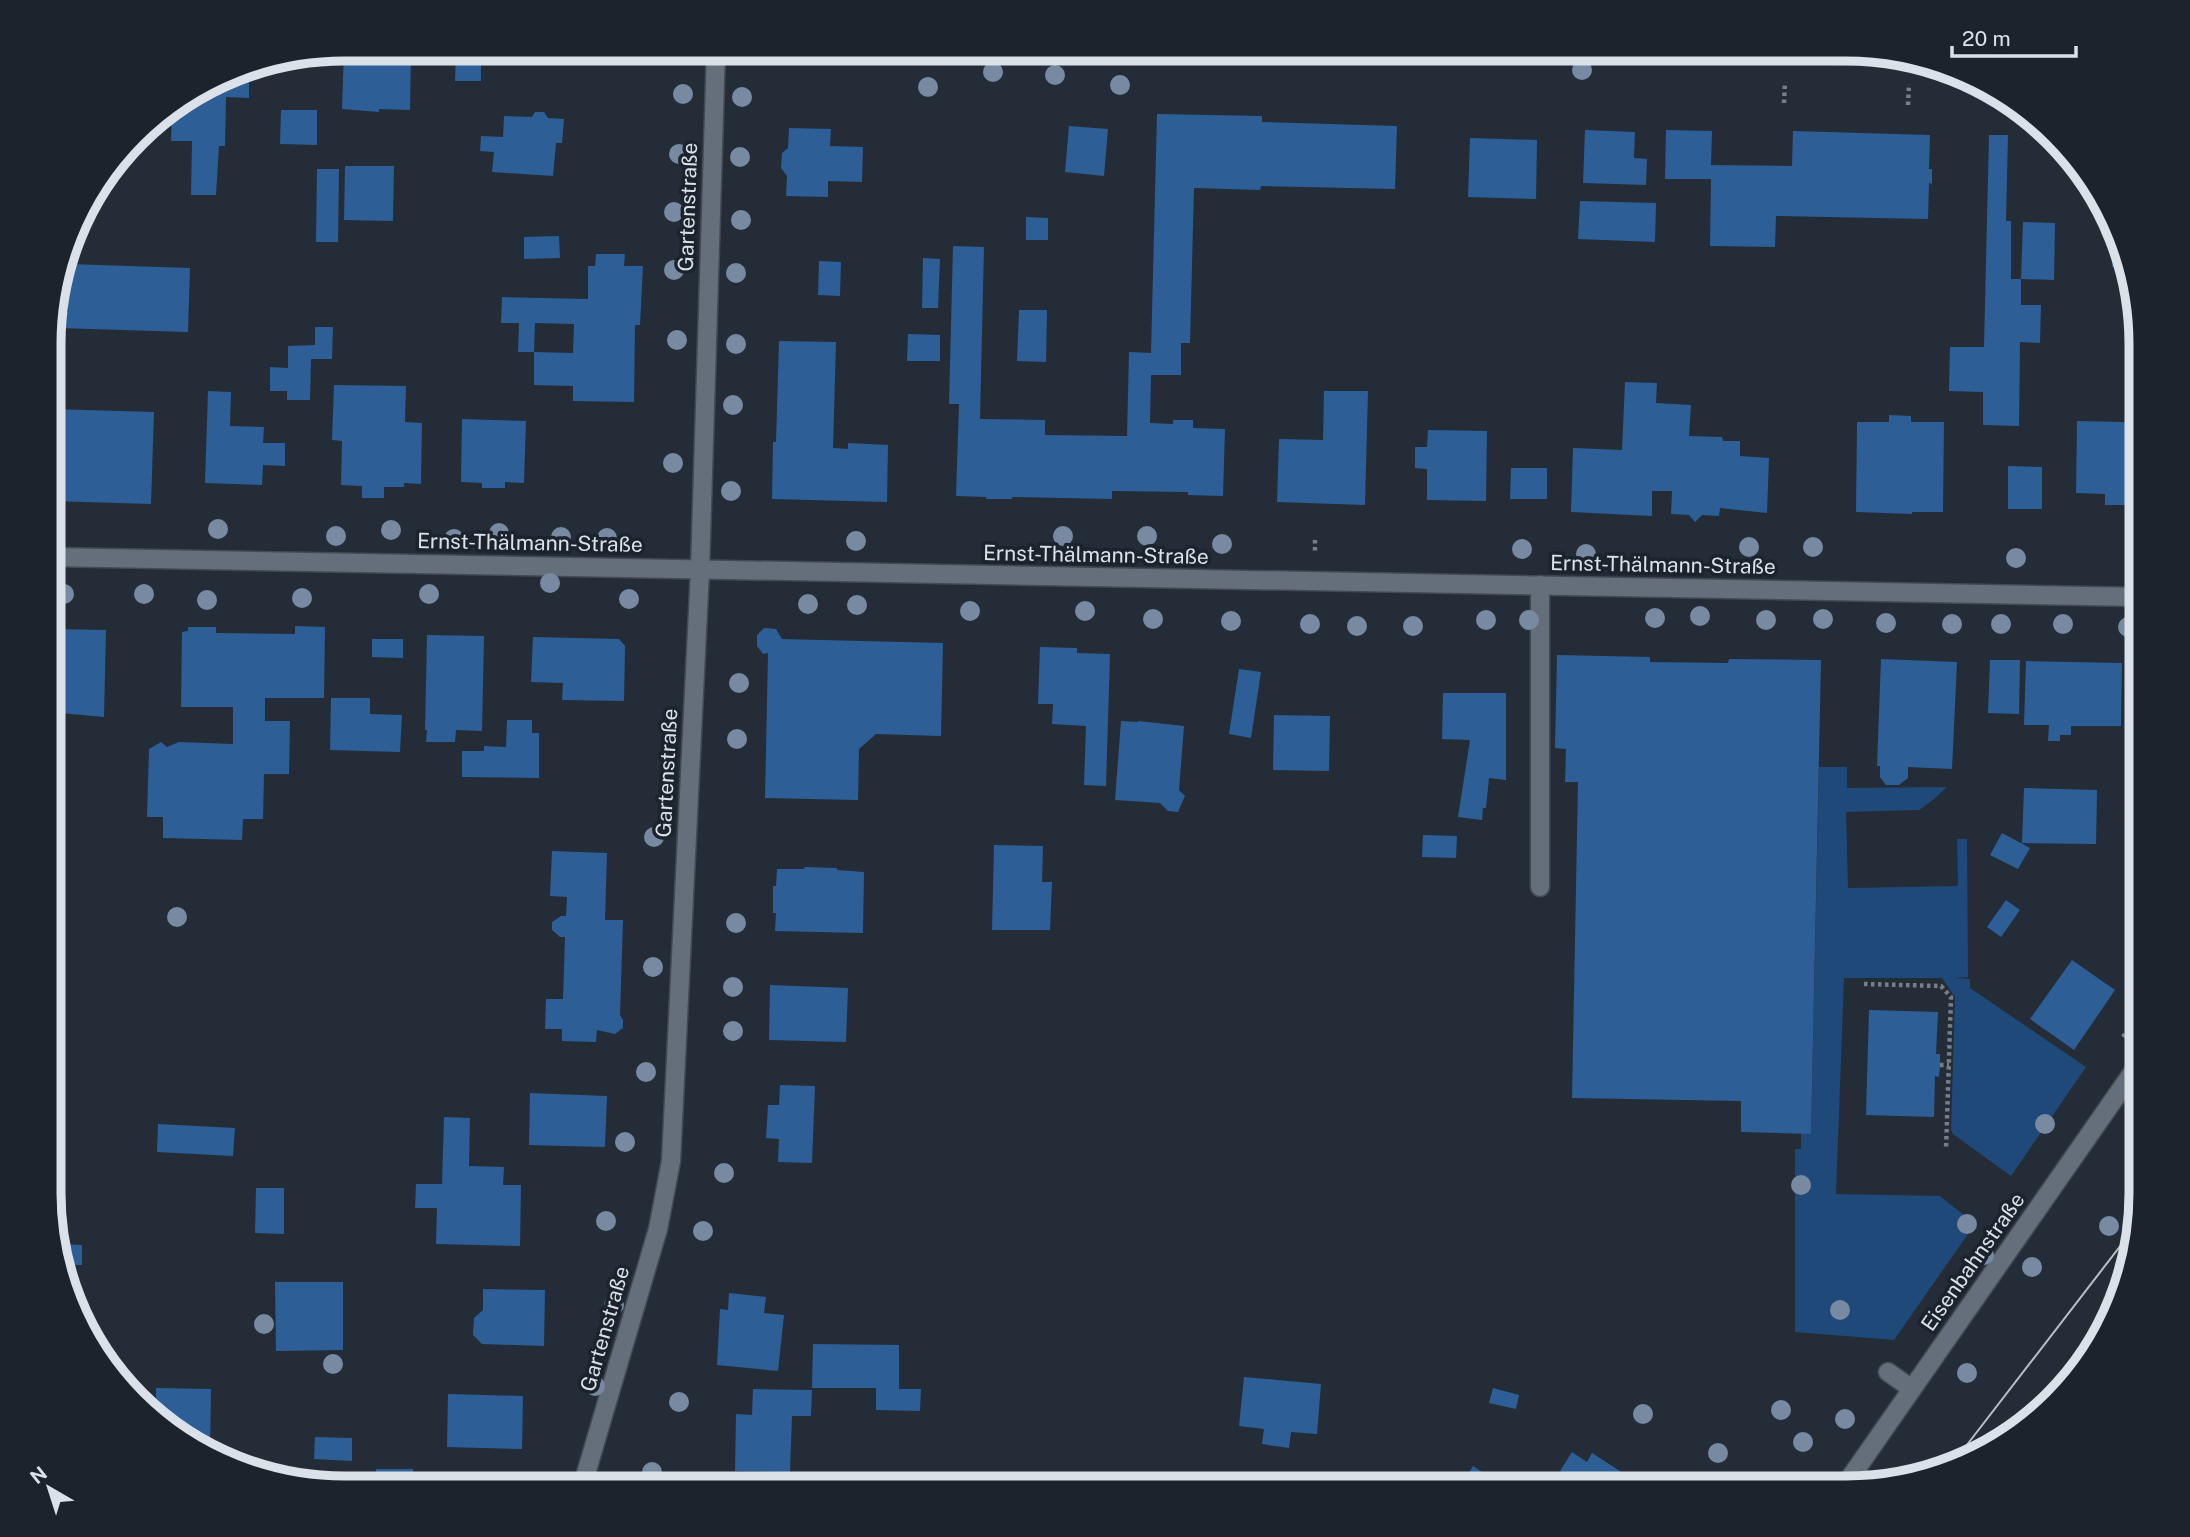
<svg xmlns="http://www.w3.org/2000/svg" width="2190" height="1537" viewBox="0 0 2190 1537" font-family="'Public Sans',sans-serif">
<style>
.green{fill:#1e4979}
.building{fill:#2d5e96}
.lines{fill:none;stroke-linecap:round;stroke-linejoin:round}
.minor-casing{stroke:#434a53;stroke-width:21}
.path{stroke:#767e86;stroke-width:4.5;stroke-dasharray:3.5 3.5;stroke-linecap:butt}
.minor{stroke:#656e7b;stroke-width:18}
.tram{stroke:#b9bfc7;stroke-width:2}
.tree{fill:#788aa1}
.labels{text-anchor:middle;stroke-width:7;stroke-linejoin:round;paint-order:stroke}
.street-label{font-size:21px;fill:#dbe1e8;stroke:#1b232d}
.rim{fill:none;stroke:#dbe1e8;stroke-width:9}
</style>
<rect width="100%" height="100%" fill="#242d37"/>
<path class="green" d="M1819 767H1847V788L1947 787 1933 800 1919 810 1846 812 1848 888 1958 886 1957 839H1967L1968 977 1955 978 1970 979V988L2086 1067 2011 1176 1953 1134 1951 1130 1955 997 1942 978H1844L1836 1194 1940 1196 1975 1224 1894 1340 1795 1332V1149H1801V1133H1811Z"/>
<path class="building" d="M344 49H411L410 110 379 109V112L342 109Z
M456 49H481V81H455Z
M249 68V98L226 97 225 146H219L216 195H191L192 141H171L172 109 232 71Z
M281 110H317V145L280 144Z
M535 112H544L548 118 564 119 562 143H556L553 176 492 172 494 152 480 151 481 136 503 137 504 116 532 117Z
M1157 114 1262 116V122L1397 126 1395 189 1261 186 1260 190 1194 188 1190 343H1181V375H1151L1150 423 1173 424V420H1193V428L1225 429 1223 496 1188 495V492L1112 491V499L1012 497V499H986V497L956 496 959 404H949L953 246 984 247 980 419 1045 420V435L1127 436 1129 352 1151 353Z
M1069 126 1108 129 1104 176 1065 172Z
M789 128 831 129 830 146 863 147 862 182 828 181V197L786 196 787 176 781 168 782 153 788 148Z
M1585 130 1635 132 1634 158 1647 159 1646 185 1583 183Z
M1666 130 1712 131 1711 165 1792 166 1793 131 1930 135 1929 169H1932V184L1929 183 1928 219 1776 216 1775 247 1710 246 1711 179H1665Z
M1989 135H2008L2006 221H2011V279H2021V305H2041L2040 343 2020 342 2019 426 1983 425V392L1949 391 1950 347H1984Z
M1470 138 1537 140 1536 199 1468 197Z
M345 166H394L393 221 344 220Z
M317 169H339L338 242H316Z
M1580 201 1656 203 1655 242 1578 239Z
M1026 217 1048 218V240H1026Z
M2023 222 2055 223 2054 280 2021 279Z
M2113 227H2114L2125 267H2112Z
M559 236 560 258 524 259V237Z
M596 254H625L624 266H643L640 325H635L634 402 573 401V386L534 385V352L573 353 574 324 535 323 534 352H518L519 323H501L502 297 588 299V266H595Z
M923 258 940 259 938 308H922Z
M819 261 841 262 840 296 818 295Z
M69 264 190 268 188 332 58 328 57 334H51V312H68Z
M1019 310H1047L1046 362 1017 361Z
M315 327H333L332 359H311L310 400H287V391H270V367L288 368V346L315 345Z
M908 334 940 335V361H907Z
M779 341 836 342 833 448 848 449V443L888 445 887 502 772 499 773 442H776Z
M1625 382 1657 383 1656 403 1691 405 1689 436 1722 437 1723 441H1740V456L1769 458 1767 513 1720 508 1719 516 1702 515 1695 522 1689 515 1671 514 1672 491H1652V516L1571 512 1573 448 1622 450Z
M334 385 406 386 405 422 422 423 421 484 404 483V487H384V498H362V486L341 485 342 441 332 440Z
M208 391 231 392 230 426 264 427 263 443H285V466L263 465 262 485 205 483Z
M1324 391H1368L1365 505 1277 502 1279 439 1323 440Z
M2125 400 2140 401V494H2137V505H2105V494L2076 493 2077 421 2125 422Z
M51 409 154 412 151 504 51 501Z
M1889 415 1911 416V422H1944L1943 512H1912V514L1856 512 1857 422H1889Z
M462 419 526 421 524 483 505 482V488H482V483L461 482Z
M1428 430 1487 431 1486 501 1427 500V469L1415 468V447H1427Z
M2008 466 2042 467V509H2008Z
M1511 468H1547V499H1510Z
M295 626 325 627 324 698H265V721H290L289 774H264L263 819H243L242 840 163 838V817H147L149 749 161 742 167 747 179 742 233 744V707H181L182 632 188 631V627H216V633L295 634Z
M764 628 776 629 782 639 943 643 941 736 876 734 859 749 858 800 765 798 768 653 763 654 757 646V635Z
M51 629 106 630 104 717 61 713 62 692H51Z
M427 635 484 636 482 731 456 730 455 742H426L427 730H425Z
M533 637 619 639 625 646 624 701 562 700 563 683 531 682Z
M372 639H403V658L372 657Z
M1040 647 1077 648V653L1110 654 1106 786 1084 785 1086 726 1052 724 1053 704H1038Z
M1557 655 1650 657V662L1728 663 1729 659 1821 660 1811 1134 1741 1132V1101L1572 1098 1578 782H1565L1566 749 1555 748Z
M1881 659 1957 662 1952 769 1908 767V778L1899 785H1886L1880 777V766H1877Z
M1990 660H2020L2019 714 1988 713Z
M2026 661 2122 663 2121 726H2071V735H2060V741H2048L2049 725H2024Z
M1239 669 1261 672 1251 738 1229 734Z
M1443 693H1506V780L1489 778 1486 808H1483L1482 820 1458 817 1470 740 1442 739Z
M331 698H370V714L402 715 400 752 330 750Z
M1274 715 1330 716 1329 771 1273 770Z
M507 720H532V733H539V778L462 777V751H484V746L506 747Z
M1121 721 1138 722V721L1184 726 1179 790 1185 796 1178 812 1168 811 1160 803 1115 800Z
M2024 788 2097 790 2096 844 2022 843Z
M2002 833 2030 848 2018 869 1990 855Z
M1423 835 1457 836 1456 858 1422 857Z
M994 845 1043 846 1042 882H1052L1050 930H992Z
M552 851 607 853 605 920H623L620 1015 623 1020V1028L615 1034 597 1030 596 1042 562 1041V1029H545L546 999H563L565 937H560L552 930V922L561 916H566L567 897 550 896Z
M805 867 837 868V870L864 872 863 933 775 931 776 913H773V886H776L777 869H804Z
M2006 900 2020 910 2001 937 1987 927Z
M2072 960 2115 990 2074 1050 2030 1019Z
M770 985 848 988 846 1042 769 1040Z
M1869 1010 1938 1012 1936 1054H1940V1065L1939 1077 1935 1076 1934 1117 1866 1115Z
M780 1085 815 1086 812 1163 778 1162 779 1139 766 1138 768 1105H779Z
M530 1093 607 1096 605 1147 529 1145Z
M444 1117 470 1118 469 1166 504 1167 503 1185H521L520 1246 436 1244 437 1208H415L416 1184H442Z
M158 1124 235 1128 233 1156 157 1152Z
M256 1188H284V1234L255 1233Z
M56 1244 82 1245V1265H63Z
M275 1282H343V1350L276 1351Z
M483 1289 545 1290 544 1346 482 1344 473 1335 474 1318 483 1310Z
M729 1293 766 1297 764 1313 784 1315 778 1371 717 1365 720 1309 728 1310Z
M813 1344 899 1345V1389H921L920 1411 876 1410V1388H812Z
M1244 1377 1321 1384 1317 1434 1291 1432 1289 1448 1262 1444 1264 1429 1239 1426Z
M156 1388 211 1389 210 1451 165 1427 153 1414 156 1411Z
M1493 1388 1519 1395 1516 1409 1489 1403Z
M753 1389 812 1390 811 1416H792L790 1472 735 1471 736 1414 752 1415Z
M448 1394 523 1396 522 1449 447 1447Z
M315 1437 352 1438V1461L314 1459Z
M1572 1452 1587 1462 1592 1453 1646 1488H1570L1575 1481 1560 1471Z
M1473 1466 1502 1485 1500 1488H1460Z
M376 1469H413V1487H376Z"/>
<g class="lines">
<defs>
<path id="minor" d="M1521 49 1897 56
M51 557 2140 597
M1540 585V887
M1888 1372 1912 1389
M582 1487 658 1229 671 1161 700 570 716 49
M1843 1488 2140 1062"/>
</defs>
<use href="#minor" class="minor-casing"/>
<path class="path" d="M1784 103 1785 82
M1908 105 1909 84
M1315 540V554
M1864 984 1941 986 1951 997 1946 1150
M2123 1037 2140 1011
M1940 1065H1949"/>
<use href="#minor" class="minor"/>
<path class="tram" d="M1953 1463 2138 1223"/>
</g>
<g class="tree">
<circle cx="1582" cy="70" r="10"/>
<circle cx="993" cy="72" r="10"/>
<circle cx="1055" cy="75" r="10"/>
<circle cx="1120" cy="85" r="10"/>
<circle cx="928" cy="87" r="10"/>
<circle cx="683" cy="94" r="10"/>
<circle cx="742" cy="97" r="10"/>
<circle cx="679" cy="154" r="10"/>
<circle cx="740" cy="157" r="10"/>
<circle cx="674" cy="212" r="10"/>
<circle cx="741" cy="220" r="10"/>
<circle cx="674" cy="270" r="10"/>
<circle cx="736" cy="273" r="10"/>
<circle cx="677" cy="340" r="10"/>
<circle cx="736" cy="344" r="10"/>
<circle cx="733" cy="405" r="10"/>
<circle cx="673" cy="463" r="10"/>
<circle cx="731" cy="491" r="10"/>
<circle cx="218" cy="529" r="10"/>
<circle cx="391" cy="530" r="10"/>
<circle cx="499" cy="533" r="10"/>
<circle cx="336" cy="536" r="10"/>
<circle cx="1063" cy="536" r="10"/>
<circle cx="1147" cy="536" r="10"/>
<circle cx="561" cy="537" r="10"/>
<circle cx="607" cy="538" r="10"/>
<circle cx="454" cy="539" r="10"/>
<circle cx="856" cy="541" r="10"/>
<circle cx="1222" cy="544" r="10"/>
<circle cx="1749" cy="547" r="10"/>
<circle cx="1813" cy="547" r="10"/>
<circle cx="1522" cy="549" r="10"/>
<circle cx="1586" cy="554" r="10"/>
<circle cx="2016" cy="558" r="10"/>
<circle cx="550" cy="583" r="10"/>
<circle cx="64" cy="594" r="10"/>
<circle cx="144" cy="594" r="10"/>
<circle cx="429" cy="594" r="10"/>
<circle cx="302" cy="598" r="10"/>
<circle cx="629" cy="599" r="10"/>
<circle cx="207" cy="600" r="10"/>
<circle cx="808" cy="604" r="10"/>
<circle cx="857" cy="605" r="10"/>
<circle cx="970" cy="611" r="10"/>
<circle cx="1085" cy="611" r="10"/>
<circle cx="1700" cy="616" r="10"/>
<circle cx="1655" cy="618" r="10"/>
<circle cx="1153" cy="619" r="10"/>
<circle cx="1823" cy="619" r="10"/>
<circle cx="1486" cy="620" r="10"/>
<circle cx="1529" cy="620" r="10"/>
<circle cx="1766" cy="620" r="10"/>
<circle cx="1231" cy="621" r="10"/>
<circle cx="1886" cy="623" r="10"/>
<circle cx="1310" cy="624" r="10"/>
<circle cx="1952" cy="624" r="10"/>
<circle cx="2001" cy="624" r="10"/>
<circle cx="2063" cy="624" r="10"/>
<circle cx="1357" cy="626" r="10"/>
<circle cx="1413" cy="626" r="10"/>
<circle cx="2128" cy="627" r="10"/>
<circle cx="739" cy="683" r="10"/>
<circle cx="737" cy="739" r="10"/>
<circle cx="654" cy="837" r="10"/>
<circle cx="177" cy="917" r="10"/>
<circle cx="736" cy="923" r="10"/>
<circle cx="653" cy="967" r="10"/>
<circle cx="733" cy="987" r="10"/>
<circle cx="733" cy="1031" r="10"/>
<circle cx="646" cy="1072" r="10"/>
<circle cx="2045" cy="1124" r="10"/>
<circle cx="625" cy="1142" r="10"/>
<circle cx="724" cy="1173" r="10"/>
<circle cx="1801" cy="1185" r="10"/>
<circle cx="606" cy="1221" r="10"/>
<circle cx="1967" cy="1224" r="10"/>
<circle cx="2109" cy="1226" r="10"/>
<circle cx="703" cy="1231" r="10"/>
<circle cx="1984" cy="1255" r="10"/>
<circle cx="2032" cy="1267" r="10"/>
<circle cx="614" cy="1305" r="10"/>
<circle cx="1840" cy="1310" r="10"/>
<circle cx="264" cy="1324" r="10"/>
<circle cx="333" cy="1364" r="10"/>
<circle cx="1967" cy="1373" r="10"/>
<circle cx="595" cy="1386" r="10"/>
<circle cx="679" cy="1402" r="10"/>
<circle cx="1781" cy="1410" r="10"/>
<circle cx="1643" cy="1414" r="10"/>
<circle cx="1845" cy="1419" r="10"/>
<circle cx="1803" cy="1442" r="10"/>
<circle cx="1718" cy="1453" r="10"/>
<circle cx="652" cy="1472" r="10"/>
</g>
<g class="labels">
<g class="street-label">
<text transform="translate(688 207) rotate(-88)" y="7">Gartenstraße</text>
<text transform="translate(530 543) rotate(1)" y="7">Ernst-Thälmann-Straße</text>
<text transform="translate(1096 555) rotate(1)" y="7">Ernst-Thälmann-Straße</text>
<text transform="translate(1663 565) rotate(1)" y="7">Ernst-Thälmann-Straße</text>
<text transform="translate(667 773) rotate(-87)" y="7">Gartenstraße</text>
<text transform="translate(1973 1262) rotate(-55)" y="7">Eisenbahnstraße</text>
<text transform="translate(605 1329) rotate(-74)" y="7">Gartenstraße</text>
</g>
</g>
<path d="M0 0H2190V1537H0ZM344 61H1846A283 283 0 0 1 2129 344V1193A283 283 0 0 1 1846 1476H344A283 283 0 0 1 61 1193V344A283 283 0 0 1 344 61Z" fill="#1b232d" fill-rule="evenodd"/>
<path class="rim" d="M344 61H1846A283 283 0 0 1 2129 344V1193A283 283 0 0 1 1846 1476H344A283 283 0 0 1 61 1193V344A283 283 0 0 1 344 61Z"/>
<g transform="translate(49 1488) rotate(321)" stroke="#1b232d" stroke-width="5" paint-order="stroke">
<path d="M0-5L12 26L0 18L-12 26Z" fill="#dbe1e8"/>
<text y="-10" font-size="19" font-weight="bold" text-anchor="middle" fill="#dbe1e8">N</text>
</g>
<path d="M1952 46v10h124v-10" fill="none" stroke="#dbe1e8" stroke-width="3.5"/>
<text x="1962" y="46" font-size="21" fill="#dbe1e8" stroke="#1b232d" stroke-width="5" paint-order="stroke">20 m</text>
</svg>
